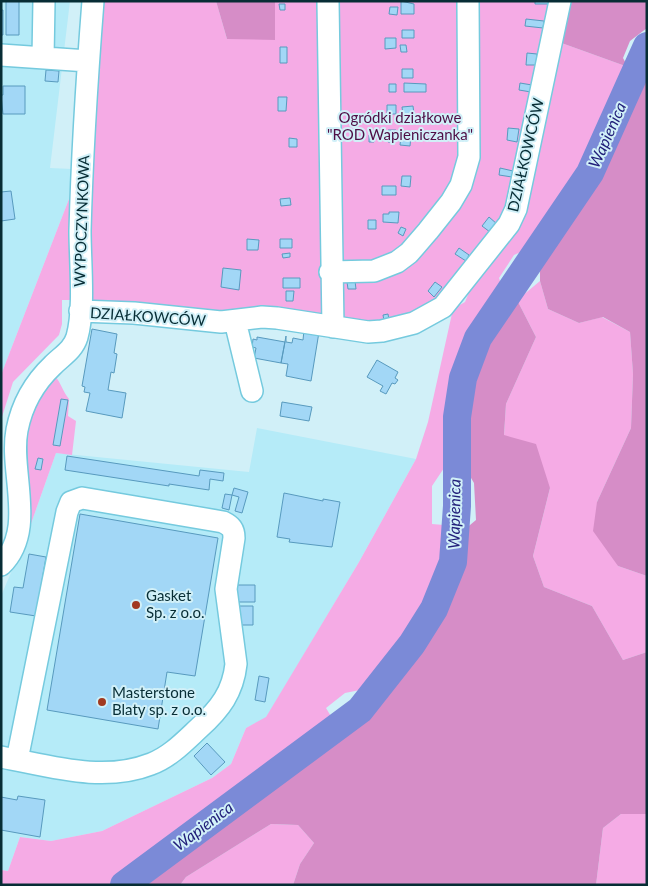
<svg xmlns="http://www.w3.org/2000/svg" width="648" height="886" viewBox="0 0 648 886" font-family="Lato,sans-serif">
<style>
.built{fill:#b5ebf8}
.green{fill:#f5abe5}
.forest{fill:#d68dc7}
.lines{fill:none;stroke-linecap:round;stroke-linejoin:round}
.river{stroke:#7b8ad7;stroke-width:28}
.building{fill:#a2d7f6;stroke:#589abe}
.minor-casing{stroke:#75cade;stroke-width:24}
.minor{stroke:#fff;stroke-width:21}
.poi-dot{fill:#a13920;stroke:#d1f0f8;stroke-width:2}
.labels{text-anchor:middle;stroke-width:4;stroke-linejoin:round;paint-order:stroke}
.park-label{font-size:15px;fill:#4f0e46;stroke:#d1f0f8}
.street-label{font-size:15px;fill:#072d35;stroke:#d1f0f8}
.poi-label{font-size:15px;fill:#072d35;stroke:#d1f0f8;text-anchor:start}
.water-label{font-size:16px;font-style:italic;fill:#22207a;stroke:#d1f0f8}
</style>
<rect width="100%" height="100%" fill="#d1f0f8"/>
<path class="built" d="M1 1H70L50 168 72 169 69 199 1 375Z
M257 428 416 459 359 562 266 718 246 728 231 764 212 778 102 831 51 841 20 837 8 871 1 870V596L27 535 56 453 249 472Z"/>
<path class="green" d="M100 1H216L227 39H275V1H554L510 205 498 228 436 301 393 324 320 317H229L89 303V195Z
M556 41 628 67 576 185 532 247 514 255 499 278 502 287 473 332 457 371 444 468 432 486V524L444 525 443 561 426 607 380 670 360 690 345 693 326 708 332 718 110 885H1V870L8 871 20 837 51 841 102 831 212 778 231 764 246 728 266 717 359 562 416 459 428 422 453 309 465 302 477 273 510 236Z
M69 199 74 300H62V324L59 335 13 382 1 420V375Z
M540 281 548 309 579 323 602 317 630 332 633 374 631 428 597 502 618 566 647 576V652L623 660 592 606 544 587 533 556 550 488 504 436 506 404 536 337 515 296H522Z
M55 376C61 383 63 392 69 399L68 416 76 421 72 455 56 453 27 535 19 450 29 406Z
M621 814H647V885H596L603 828Z
M271 824 298 825 314 843 300 864 293 885H180L186 877Z"/>
<path class="forest" d="M216 1H275V40L227 39Z
M564 1H647V28L630 41 623 58 628 67 556 41Z
M644 72 647 73V576L618 566 593 531 597 502 631 428 633 374 630 332 603 317 579 323 548 309 540 281V263L594 175Z
M515 296 536 337 506 404 504 435 536 444 550 488 533 556 544 587 592 606 623 660 647 652V814H621L603 828 596 885H293L300 864 314 843 298 825 271 824 186 877 180 885H147L224 825 361 725 446 614 461 563 464 530 476 520 474 483 461 461 469 389 485 345Z"/>
<g class="lines">
<path class="river" d="M124 885 360 710 412 644 434 609 453 562 457 506V417L463 378 478 338 590 173 647 46"/>
</g>
<path class="building" d="M6 1H19V35H6Z
M401 1 414 4V14H401Z
M535 1H550V4H535Z
M279 4H285V10H280Z
M390 7H398L397 15 389 14Z
M1 10H3V35H1Z
M526 19 544 21 543 28 525 26Z
M402 30H414V38H402Z
M385 38H396V48L385 49Z
M400 45H406L407 52H401Z
M280 47H287V63H280Z
M527 53 537 54 536 65H526Z
M402 69H413V78H402Z
M46 70 59 71 58 82 45 81Z
M404 83 426 84V92H404Z
M520 83 532 85 531 92 519 90Z
M389 84H396V92H389Z
M3 86H25V114H3L1 95H3Z
M278 97H287L286 111H278Z
M387 105H396V114H387Z
M413 106 414 114 403 115 402 107Z
M508 128 519 129 517 142 507 140Z
M388 130H396L395 142H388Z
M369 135H374V142H369Z
M401 136H411L410 146 400 145Z
M289 138 297 139V147H289Z
M500 168 513 171 512 177 499 175Z
M402 176H411L410 187 401 186Z
M382 186H396V195H382Z
M11 191 15 219 1 221V192Z
M290 198 291 205 281 206 280 199Z
M389 212H399L398 223 383 222V214H389Z
M489 217 497 224 490 232 482 226Z
M368 220H376V229H368Z
M401 227 406 229 403 236 398 233Z
M247 239 259 240 258 250H247Z
M280 239H292V248H280Z
M459 248 469 255 466 261 455 254Z
M290 253V257L283 258 282 254Z
M223 268 241 270 239 290 221 287Z
M283 278H300V288H283Z
M355 281 356 289H348L347 282Z
M435 282 442 287 434 297 428 291Z
M286 291H294L293 301H286Z
M388 314 389 320 384 321 383 315Z
M92 329 117 334 114 353 117 354 114 373 111 372 108 390 126 393 122 418 86 411 90 393 84 392 85 387 82 386Z
M304 330 319 332 311 381 286 376 288 364 281 363 286 336V342L292 343 293 338 303 340Z
M257 337 285 342 281 363 254 358 256 348 252 347 253 339 257 340Z
M377 360 398 372 395 378 398 380 395 384 392 383 386 394 380 391 383 386 367 377Z
M61 399 68 400 60 446 53 445Z
M282 402 312 407 309 421 280 416Z
M67 456 199 476 200 470 224 473 223 481 210 479 209 490 169 484V486L65 470Z
M38 458 43 459 41 470 35 469Z
M234 488 248 492 242 513 235 511 239 497 232 495Z
M284 493 323 501V499L340 502 332 547 289 542 290 539 277 537Z
M225 494 232 495 229 510 222 508Z
M80 514 218 538 195 676 167 672 158 729 47 710Z
M29 554 46 557 36 616 10 612 14 587 23 588Z
M235 585H255V602H235Z
M239 606H253V625H239Z
M259 676 269 678 265 702 255 700Z
M207 743 225 762 211 775 194 756Z
M18 796 45 800 40 837 1 830V797L17 800Z"/>
<g class="lines">
<defs>
<path id="minor" d="M328 1 333 327
M1 55 88 61
M43 58 44 1
M330 272 374 271 397 262 409 253 428 231 451 202 461 185 469 157 468 1
M80 311 134 313 221 322 262 317 277 318 368 332 382 331 414 323 443 307 509 224 516 209 560 1
M235 321 252 391
M1 565C37 530 9 472 17 430 22 404 34 383 53 365 62 356 73 350 77 337 85 309 80 262 80 231 82 155 87 78 93 1
M1 757C50 766 103 783 151 764 170 757 185 741 199 728 220 709 233 692 236 664L226 589 234 538C234 529 231 526 223 522L82 498 71 502 67 512 17 760"/>
</defs>
<use href="#minor" class="minor-casing"/>
<use href="#minor" class="minor"/>
</g>
<g class="poi-dot">
<circle cx="136" cy="605" r="5"/>
<circle cx="102" cy="702" r="5"/>
</g>
<g class="labels">
<g class="park-label">
<text x="400" y="123">Ogródki działkowe<tspan x="400" dy="17">"ROD Wapieniczanka"</tspan></text>
</g>
<g class="street-label">
<text transform="translate(526 155) rotate(-77)" y="5">DZIAŁKOWCÓW</text>
<text transform="translate(82 221) rotate(-88)" y="5">WYPOCZYNKOWA</text>
<text transform="translate(148 317) rotate(4)" y="5">DZIAŁKOWCÓW</text>
</g>
<g class="poi-label">
<text x="146" y="601">Gasket<tspan x="146" dy="17">Sp. z o.o.</tspan></text>
<text x="112" y="698">Masterstone<tspan x="112" dy="17">Blaty sp. z o.o.</tspan></text>
</g>
<g class="water-label">
<text transform="translate(607 135) rotate(-66)" y="6">Wapienica</text>
<text transform="translate(454 514) rotate(-89)" y="6">Wapienica</text>
<text transform="translate(203 826) rotate(-37)" y="6">Wapienica</text>
</g>
</g>
<rect width="648" height="886" fill="none" stroke="#072d35" stroke-width="5"/>
</svg>
